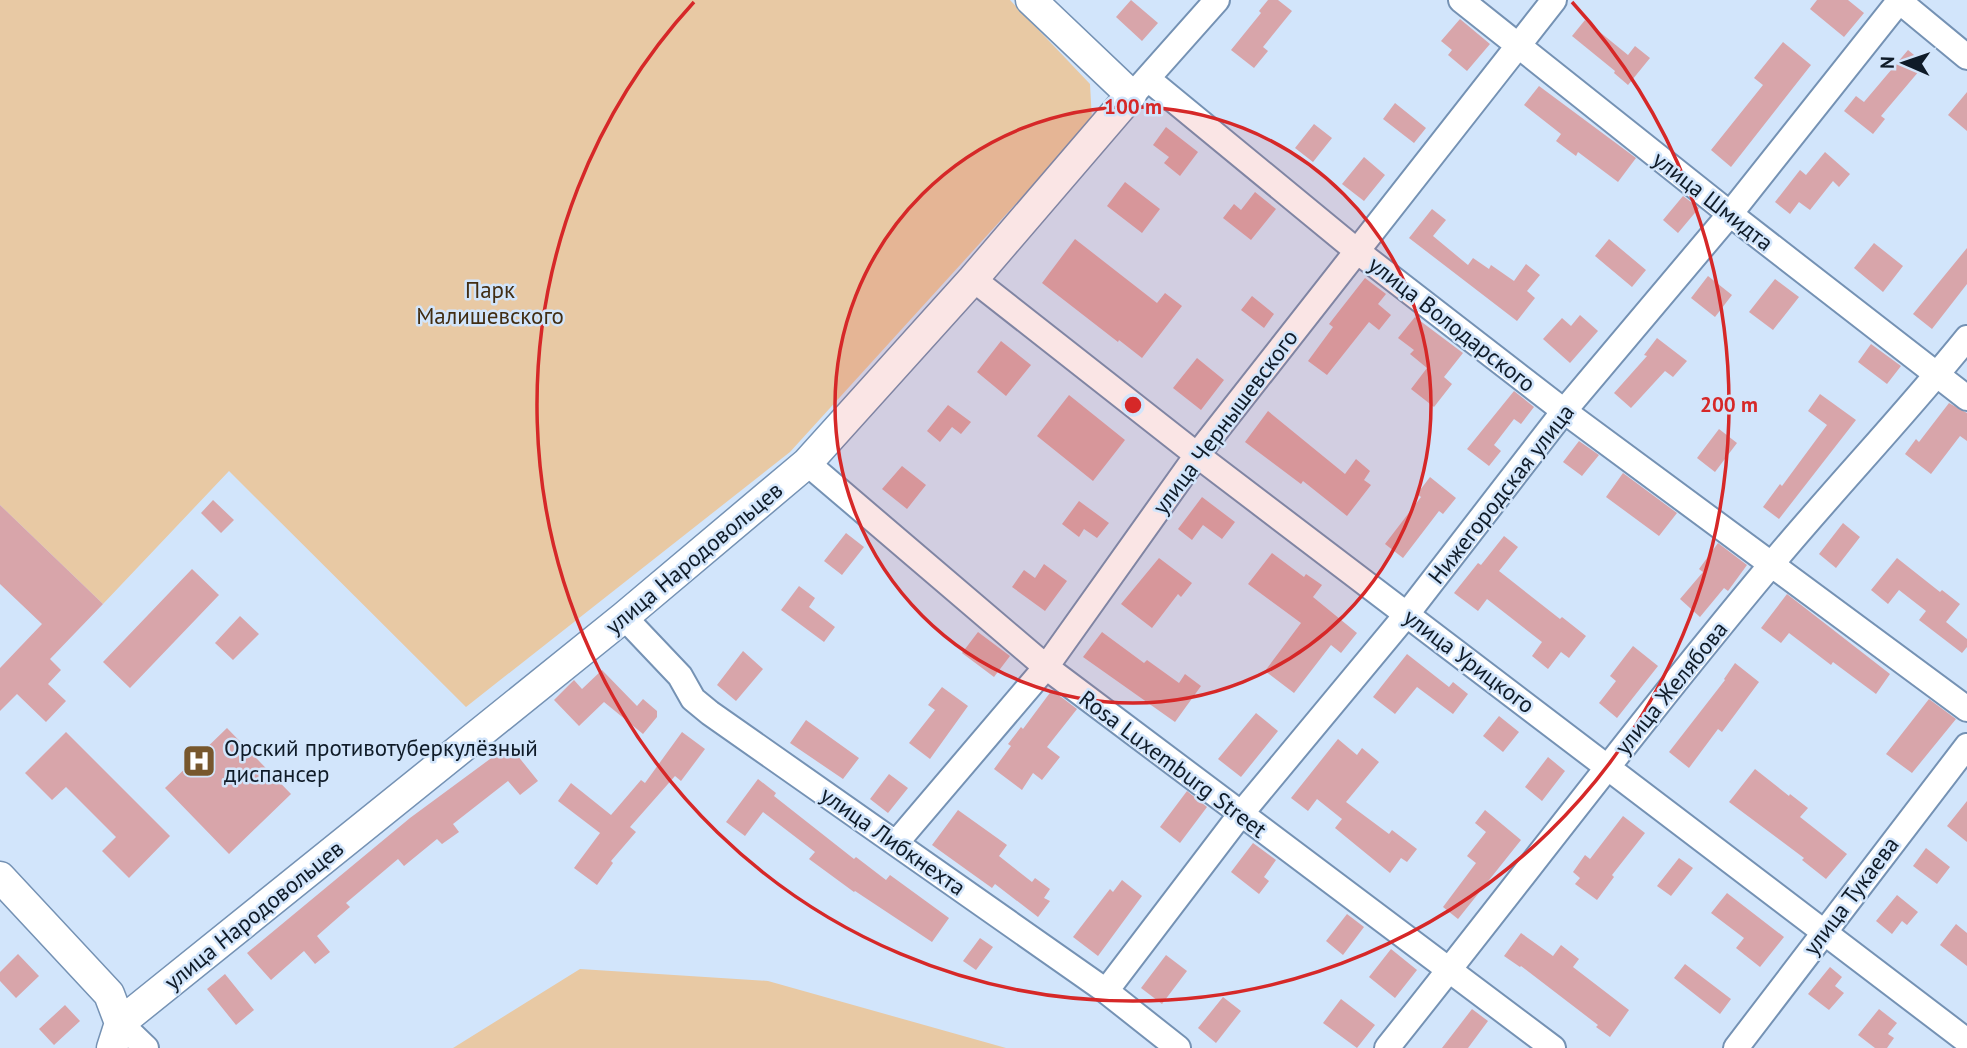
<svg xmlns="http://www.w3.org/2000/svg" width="1967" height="1048" viewBox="0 0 1967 1048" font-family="'PT Sans',sans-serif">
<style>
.green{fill:#e8c9a4}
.building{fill:#d8a5aa}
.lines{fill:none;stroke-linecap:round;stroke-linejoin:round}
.minor-casing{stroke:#7592b4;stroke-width:28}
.major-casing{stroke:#7592b4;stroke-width:33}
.minor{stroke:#fff;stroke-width:24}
.major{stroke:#fff;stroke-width:30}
.ring{fill:none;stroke:#d62828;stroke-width:3.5}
.labels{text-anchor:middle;stroke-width:5;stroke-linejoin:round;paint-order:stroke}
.street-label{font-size:23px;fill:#0f1b28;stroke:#d2e5fb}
.park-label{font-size:23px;fill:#422d12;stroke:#d2e5fb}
.poi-label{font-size:23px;fill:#0f1b28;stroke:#d2e5fb;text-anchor:start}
.centre{fill:#d62828;stroke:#d2e5fb;stroke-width:3.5}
.ring-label{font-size:21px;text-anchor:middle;font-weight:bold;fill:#d62828;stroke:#d2e5fb;stroke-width:5;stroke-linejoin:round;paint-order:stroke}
</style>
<rect width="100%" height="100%" fill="#d2e5fb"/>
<path class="green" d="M0 0H1010L1090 84 1092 120 790 452 466 707 229 471 103 604 0 505Z
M580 969 768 981 1006 1048H453Z"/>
<path class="building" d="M1131 0 1158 23 1142 41 1116 17Z
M1268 0H1278L1292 11 1263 47 1268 51 1254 68 1231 50 1261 13 1259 11Z
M1817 0H1848L1864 13 1844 37 1810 9Z
M1460 19 1490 44 1467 71 1448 55 1452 50 1441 41Z
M1585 20 1628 55 1635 46 1650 58 1628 85 1614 73 1615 71 1572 36Z
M1783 42 1811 65 1731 167 1711 150 1763 85 1754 78Z
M1908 50 1925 64 1881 116 1885 119 1873 134 1844 111 1856 96 1864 102Z
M1539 86 1636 158 1618 182 1578 152 1576 156 1556 141 1561 134 1524 105Z
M1967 92V131L1948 115Z
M1395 103 1426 128 1414 143 1383 119Z
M1314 124 1332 138 1313 162 1295 148Z
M1166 127 1198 152 1180 176 1164 163 1169 157 1153 145Z
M1825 152 1850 174 1839 187 1833 181 1810 210 1799 202 1790 214 1775 202 1800 170 1806 175Z
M1364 157 1385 175 1364 201 1342 184Z
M1125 182 1160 209 1142 233 1107 206Z
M1255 192 1276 209 1251 240 1223 218 1234 204 1241 210Z
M1683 196 1699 208 1678 233 1663 220Z
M1432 209 1446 220 1433 236 1468 265 1473 258 1489 269 1491 265 1514 281 1526 264 1540 275 1527 291 1535 298 1517 321 1409 238Z
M1075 239 1157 303 1165 293 1182 306 1142 358 1119 340 1118 342 1042 283Z
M1609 239 1646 270 1632 287 1595 256Z
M1874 243 1903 266 1883 292 1854 268Z
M1967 248V284L1932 329 1913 314Z
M1708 276 1732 295 1715 317 1691 298Z
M1365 278 1386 294 1378 304 1391 315 1379 330 1369 322 1327 375 1308 361 1333 327 1329 324Z
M1775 279 1799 297 1773 330 1749 312Z
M1252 296 1274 314 1264 328 1241 310Z
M1580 315 1598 331 1570 363 1543 339 1562 318 1571 326Z
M1415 317 1463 353 1444 377 1452 384 1434 407 1411 389 1427 368 1410 354 1414 350 1398 338Z
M1657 338 1687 361 1673 377 1665 371 1631 408 1614 393 1647 356 1644 355Z
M1001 341 1031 365 1006 396 977 372Z
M1871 344 1901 366 1887 384 1858 362Z
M1197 358 1224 380 1201 410 1173 388Z
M1514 391 1534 407 1521 424 1514 419 1494 445 1501 451 1489 466 1467 449Z
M1820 394 1856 420 1779 519 1763 507 1780 484 1782 486 1827 425 1808 411Z
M1069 395 1125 440 1093 481 1037 436Z
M1949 403 1967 413V441L1960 436 1931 474 1905 454 1916 439 1919 442Z
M948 405 971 422 961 434 952 427 940 442 927 431Z
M1268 411 1345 474 1356 459 1370 471 1364 480 1371 485 1347 516 1303 481 1301 484 1245 442Z
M1719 429 1737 443 1715 472 1697 458Z
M1579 441 1599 455 1582 476 1563 462Z
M902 466 926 485 907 509 882 489Z
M1623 473 1677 513 1659 536 1606 497Z
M1430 477 1456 498 1443 514 1439 511 1403 558 1385 544 1421 497 1417 494Z
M1202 497 1235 522 1222 539 1203 525 1192 540 1178 529Z
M213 500 234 520 221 533 201 513Z
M1079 501 1109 523 1097 538 1084 529 1079 537 1062 524Z
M0 505 103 604 50 659 61 670 48 684 66 701 46 722 17 694 0 711V668L42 624 0 584Z
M1843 523 1860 537 1836 568 1819 554Z
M846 533 864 547 842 575 824 561Z
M1504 536 1518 547 1499 571 1560 619 1562 617 1586 636 1569 658 1561 652 1548 669 1532 656 1542 642 1487 599 1478 611 1454 593 1478 563 1481 565Z
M1718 543 1747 565 1728 591 1724 588 1700 617 1680 599 1703 572 1699 569Z
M1272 553 1304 577 1306 574 1322 585 1313 597 1357 633 1341 653 1331 645 1294 693 1265 671 1301 623 1248 584Z
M1159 558 1192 583 1181 597 1178 594 1152 628 1121 604Z
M1897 558 1940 592 1942 590 1960 604 1946 622 1967 639V647L1962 653 1919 620 1926 611 1899 590 1888 604 1871 590Z
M1044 564 1067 581 1045 611 1012 587 1024 570 1035 578Z
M192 569 219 595 130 688 103 662Z
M799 586 815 598 809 607 835 627 824 642 781 610Z
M1787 594 1890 674 1876 694 1833 662 1831 665 1789 633 1781 643 1761 628Z
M240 616 259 634 233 660 215 643Z
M978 632 1010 656 994 677 962 653Z
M1102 632 1144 663 1147 660 1179 683 1185 674 1201 686 1175 722 1083 657Z
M1633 646 1658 666 1617 718 1599 703 1616 681 1610 676Z
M743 651 763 669 736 701 717 685Z
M1407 654 1449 687 1453 682 1468 694 1453 714 1417 687 1395 714 1373 697Z
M1735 663 1759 682 1722 732 1718 729 1689 768 1669 752 1725 680 1724 679Z
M602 670 637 706 643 699 657 711V717L643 734 604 702 579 726 554 700 574 680 582 689Z
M942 687 968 706 930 759 909 743 935 710 928 705Z
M1052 690 1077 709 1047 747 1060 757 1042 780 1033 773 1022 790 994 769 1011 746 1008 744 1021 727 1023 729Z
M1929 699 1956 719 1912 773 1886 754Z
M1256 713 1278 731 1241 777 1218 759Z
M1499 716 1519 732 1503 752 1483 736Z
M806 720 859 758 843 779 790 743Z
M227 728 291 794 229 854 165 788Z
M66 732 170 836 129 878 102 851 116 837 66 787 52 800 25 773Z
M682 732 705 749 681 781 675 776 630 827 636 832 611 861 613 863 597 885 574 868 600 833 558 801 571 783 611 815 641 780 645 783Z
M1338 739 1357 755 1362 748 1379 762 1346 802 1389 834 1392 830 1417 849 1407 862 1401 858 1390 873 1335 828 1342 819 1317 799 1308 811 1291 798Z
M509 745 538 781 520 795 508 781 453 824 459 832 442 844 437 839 404 866 398 859 346 903 350 907 317 936 330 952 315 964 304 951 271 980 247 953 410 818Z
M1548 757 1565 771 1542 801 1525 787Z
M1755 769 1789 796 1790 794 1808 808 1800 817 1847 854 1826 879 1802 860 1804 858 1729 802Z
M889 774 908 788 888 813 870 799Z
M758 779 776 793 774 796 854 859 856 857 886 880 890 875 949 918 932 942 855 891 854 892 809 859 815 852 763 812 745 836 726 822Z
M1187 791 1207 807 1180 843 1160 827Z
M1967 801V842L1947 826Z
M958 810 1007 845 999 856 1032 882 1035 878 1050 889 1044 898 1050 901 1038 917 995 884 992 888 932 845Z
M1485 810 1521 840 1458 919 1443 907 1476 863 1467 856 1486 832 1475 823Z
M1623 816 1645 833 1612 875 1614 877 1597 900 1575 884 1580 878 1573 872 1585 855 1590 859Z
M1253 843 1276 860 1264 877 1269 881 1259 894 1231 872Z
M1926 848 1950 867 1937 884 1913 866Z
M1679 858 1693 868 1671 896 1657 886Z
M1122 880 1142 896 1098 956 1073 937 1110 889 1113 892Z
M1727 893 1784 937 1760 967 1736 948 1744 938 1711 913Z
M1897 895 1918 912 1907 925 1902 921 1892 934 1876 921Z
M1347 914 1364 927 1343 955 1326 941Z
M1956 924 1967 933V966L1940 945Z
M1521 933 1553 956 1561 945 1579 959 1573 967 1629 1010 1610 1037 1596 1027 1598 1025 1521 966 1520 967 1504 956Z
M980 938 993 947 976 970 963 961Z
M1391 949 1417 970 1395 998 1369 977Z
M18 954 39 976 16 998 0 981V972Z
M1166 955 1187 971 1162 1004 1141 988Z
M1685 964 1731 999 1720 1014 1674 978Z
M1830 967 1842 977 1835 986 1844 993 1829 1010 1808 994Z
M225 974 254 1010 236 1025 207 989Z
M1223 997 1241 1011 1216 1043 1198 1028Z
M1341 999 1375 1025 1357 1048 1323 1023Z
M65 1005 80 1021 54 1045 39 1029Z
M1472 1009 1488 1021 1468 1048H1442Z
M1879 1009 1897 1023 1888 1034 1894 1038 1887 1048H1875L1858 1035Z"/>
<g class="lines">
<defs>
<path id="minor" d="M1461 0 1730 214 1967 398
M1898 0 1967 57
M1148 79 1357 251 1564 411 1967 709
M1137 90 1217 0
M973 279 1197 455 1967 1041
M807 463 1046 667 1553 1048
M624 617 680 676 693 699 710 713 1106 991 1178 1048
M896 843 1046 667 1197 455 1554 0
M1106 991 1240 815 1407 614 1564 411 1730 214 1900 0
M120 1023 146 1048
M1387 1048C1515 888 1638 724 1770 566 1834 489 1904 416 1967 338
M1736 1048 1967 746"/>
<path id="major" d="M0 877 109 994 120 1023
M112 1048 120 1023 624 617 807 463 973 279 1131 95 1031 0"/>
</defs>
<use href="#minor" class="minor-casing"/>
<use href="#major" class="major-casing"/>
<use href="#minor" class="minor"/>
<use href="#major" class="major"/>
</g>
<circle cx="1133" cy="405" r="298" fill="#d62828" fill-opacity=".12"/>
<g class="ring">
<circle cx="1133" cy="405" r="298"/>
<path d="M1572 2A596 596 0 1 1 694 2"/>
</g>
<defs>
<symbol id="hospital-square" viewBox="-11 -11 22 22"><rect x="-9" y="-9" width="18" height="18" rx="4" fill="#77572d" stroke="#d2e5fb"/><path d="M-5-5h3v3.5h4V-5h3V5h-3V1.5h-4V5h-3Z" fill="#fff"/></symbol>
</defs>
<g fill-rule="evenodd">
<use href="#hospital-square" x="180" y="742" width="38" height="38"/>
</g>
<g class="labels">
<g class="street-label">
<text transform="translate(1713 201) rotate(38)" y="8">улица Шмидта</text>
<text transform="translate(1452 324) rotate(38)" y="8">улица Володарского</text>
<text transform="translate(1225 422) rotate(-53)" y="8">улица Чернышевского</text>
<text transform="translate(1501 494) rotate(-52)" y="8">Нижегородская улица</text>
<text transform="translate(694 558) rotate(-40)" y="8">улица Народовольцев</text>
<text transform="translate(1469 661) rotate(37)" y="8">улица Урицкого</text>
<text transform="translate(1671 688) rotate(-51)" y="8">улица Желябова</text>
<text transform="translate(1173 764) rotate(37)" y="8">Rosa Luxemburg Street</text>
<text transform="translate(893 841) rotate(35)" y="8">улица Либкнехта</text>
<text transform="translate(1851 896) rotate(-53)" y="8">улица Тукаева</text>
<text transform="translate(254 915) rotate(-39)" y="8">улица Народовольцев</text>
</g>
<g class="park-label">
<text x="490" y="298">Парк<tspan x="490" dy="26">Малишевского</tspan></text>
</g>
<g class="poi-label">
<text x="224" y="756">Орский противотуберкулёзный<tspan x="224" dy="26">диспансер</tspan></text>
</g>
</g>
<circle cx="1133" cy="405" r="10" class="centre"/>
<g class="ring-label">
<text x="1133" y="114">100 m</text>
<text x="1729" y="412">200 m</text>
</g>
<g transform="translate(1904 63) rotate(272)" stroke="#d2e5fb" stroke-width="5" paint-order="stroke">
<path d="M0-5L12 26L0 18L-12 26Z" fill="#0f1b28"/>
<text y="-10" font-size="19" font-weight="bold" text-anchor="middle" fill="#0f1b28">N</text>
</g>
</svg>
